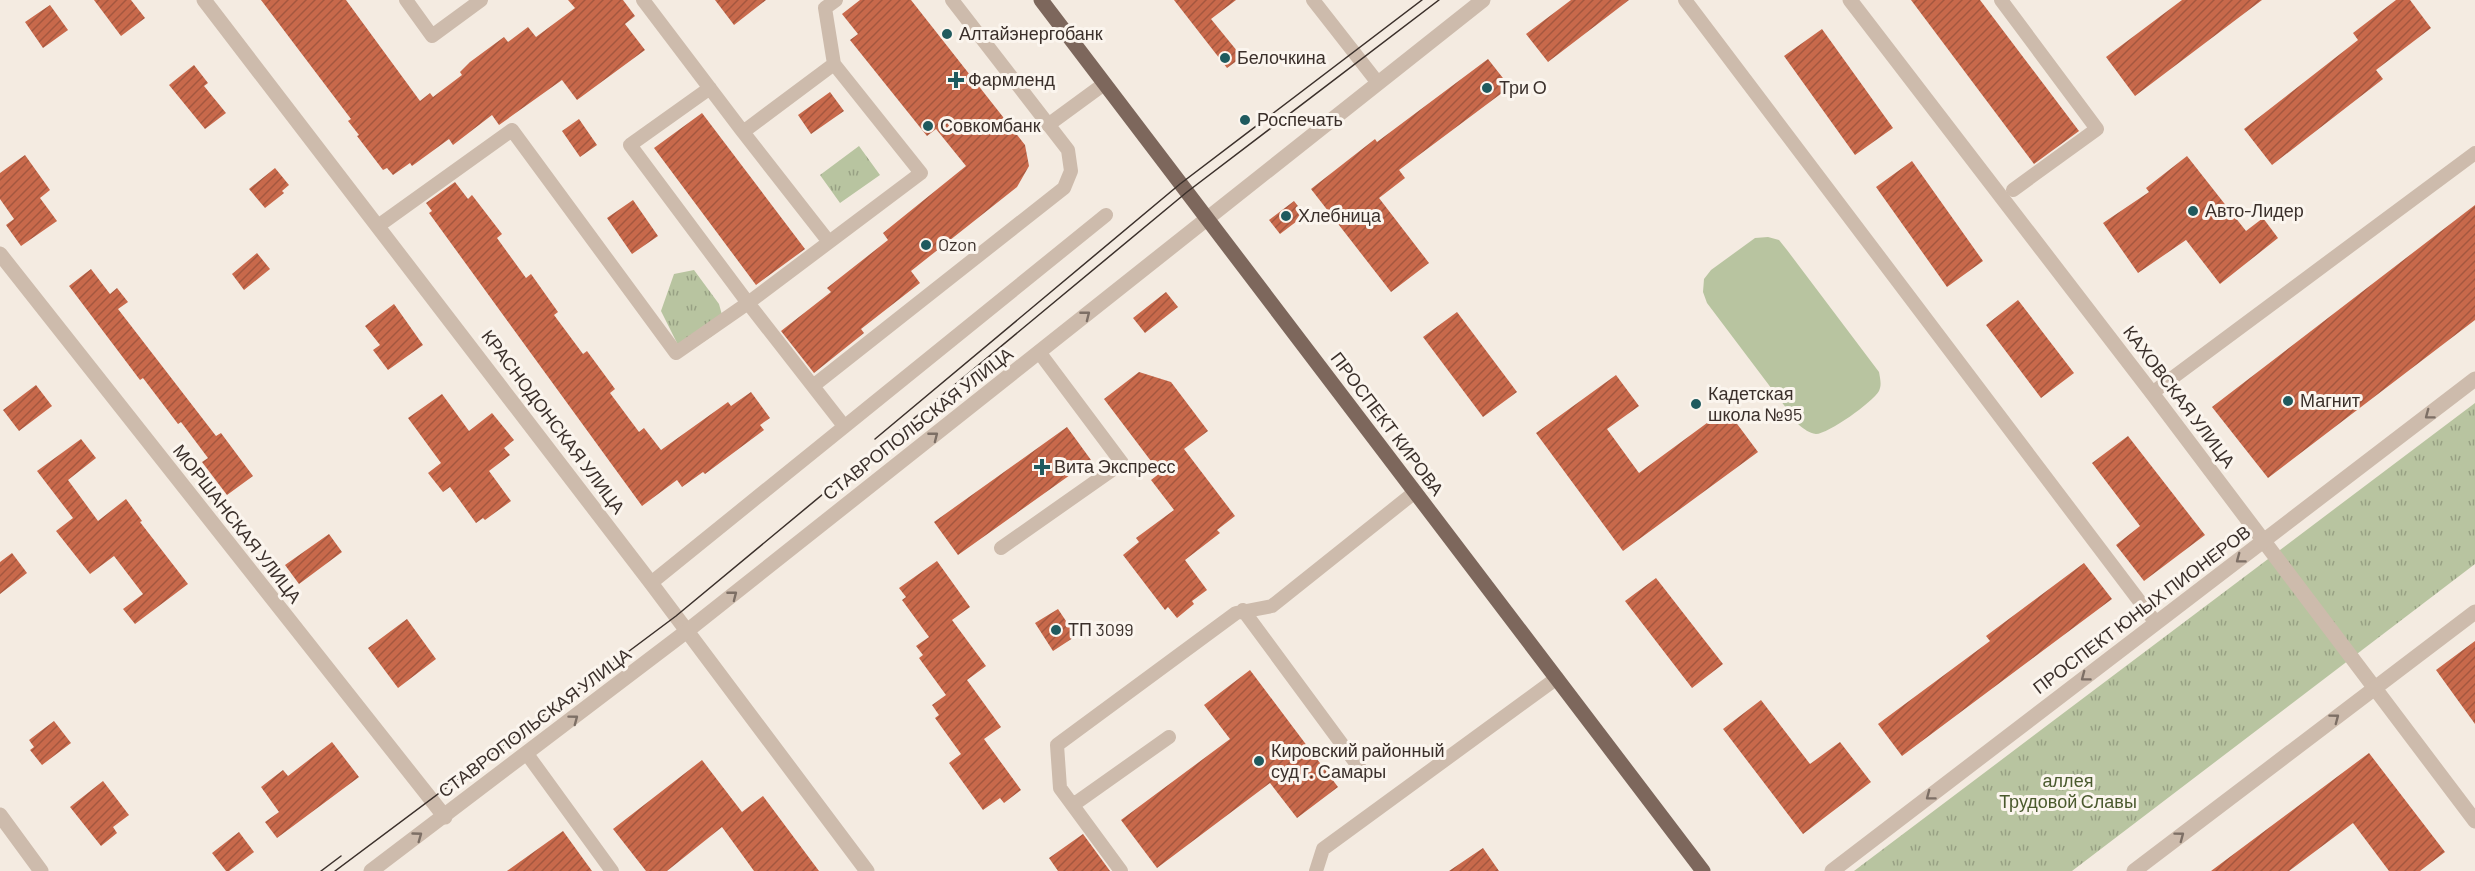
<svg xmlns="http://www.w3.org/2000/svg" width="2475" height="871" viewBox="0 0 2475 871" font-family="Barlow,sans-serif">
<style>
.grass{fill:url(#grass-tufts)}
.pitch{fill:#b8c4a0}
.building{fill:url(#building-hatch)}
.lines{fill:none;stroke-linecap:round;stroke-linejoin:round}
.service{stroke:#cdbbac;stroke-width:14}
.minor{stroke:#cdbbac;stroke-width:15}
.tertiary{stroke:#cdbbac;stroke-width:15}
.primary{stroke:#7d675c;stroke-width:15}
.tram{stroke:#3b302b;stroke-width:1.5}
.oneway{stroke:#7d6f65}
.poi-dot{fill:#1f5a5e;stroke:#fbf5ee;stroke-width:2}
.labels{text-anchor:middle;stroke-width:6;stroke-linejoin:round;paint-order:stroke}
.poi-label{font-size:18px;fill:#3b302b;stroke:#fbf5ee;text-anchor:start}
.street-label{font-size:18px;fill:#3b302b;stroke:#fbf5ee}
.park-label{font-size:18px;fill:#4a5a2e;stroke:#fbf5ee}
</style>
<defs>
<pattern id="grass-tufts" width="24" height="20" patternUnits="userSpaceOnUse" patternTransform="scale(1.5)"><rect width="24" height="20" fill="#b8c4a0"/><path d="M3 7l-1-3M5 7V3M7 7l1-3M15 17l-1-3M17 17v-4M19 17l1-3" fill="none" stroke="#97a083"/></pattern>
<pattern id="building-hatch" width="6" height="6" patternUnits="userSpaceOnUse" patternTransform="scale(1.5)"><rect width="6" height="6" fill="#c8694b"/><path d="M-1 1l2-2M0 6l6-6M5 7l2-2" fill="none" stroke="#a4573f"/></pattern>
</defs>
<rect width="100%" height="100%" fill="#f4ebe1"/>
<path class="grass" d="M859 146 880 175 840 203 820 175Z
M694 270 719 304 725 326C711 337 699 348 680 349L661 311 674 274Z
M2475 403V564L2072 871H1854Z"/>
<path class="pitch" d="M1768 237 1779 240 1787 250 1879 372C1880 378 1882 385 1879 391 1873 402 1828 434 1816 434 1809 433 1804 429 1799 425L1707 303 1703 292 1704 279 1711 270 1755 238Z"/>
<path class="building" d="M94 0H131L145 18 121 36Z
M261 0H346L420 101 430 93 433 97 462 75 460 72 470 62 504 37 508 42 528 27 536 37 575 8 568 0H623L635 16 625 24 645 50 577 100 562 80 499 125 492 115 453 145 449 139 412 166 410 163 393 175 387 168 383 170 357 136 359 135 348 121 351 119Z
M715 0H766L734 25Z
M860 0H911L1025 145 1029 166 1017 187 911 271 920 283 861 329 864 333 814 373 781 331 831 292 827 288 888 240 883 233 966 166 936 129 927 136 850 40 858 34 842 14Z
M1174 0H1236L1211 19 1242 57 1227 68Z
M1571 0H1629L1548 62 1526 34Z
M1911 0H1980L2079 131 2034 164Z
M2182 0H2262L2135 96 2106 57Z
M2396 0H2410L2431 28 2376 70 2383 79 2272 165 2244 129 2358 40 2353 33Z
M50 5 68 30 43 48 25 22Z
M1822 29 1893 128 1855 155 1784 56Z
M1488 59 1510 87 1399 170 1405 178 1379 198 1429 263 1391 292 1311 189 1375 139 1377 142Z
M194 65 208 83 204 86 226 113 205 129 169 85Z
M830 92 844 111 811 134 798 115Z
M702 113 805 249 756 285 654 148Z
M579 119 597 145 580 157 562 131Z
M25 155 50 190 40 198 57 221 21 246 6 225 14 219 0 199V173Z
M2187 156 2246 231 2263 218 2278 238 2220 284 2186 240 2138 273 2103 223 2149 192 2146 188Z
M1912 161 1983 261 1947 287 1876 187Z
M275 168 289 185 282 191 284 193 265 208 249 189Z
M455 182 468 199 472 195 502 234 497 238 526 278 531 274 558 312 554 315 583 354 587 351 615 389 610 393 639 432 644 428 661 450 728 402 731 406 751 392 770 418 760 425 764 430 705 474 703 472 682 487 677 480 642 506 429 213 432 211 426 203Z
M633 200 658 236 632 254 607 218Z
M1294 201 1305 215 1280 234 1269 220Z
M2475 205V320L2268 478 2212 407Z
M257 253 270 269 244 290 232 274Z
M91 269 110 294 117 288 128 302 118 309 216 436 221 433 253 476 227 495 202 462 208 458 181 422 178 424 143 378 140 380 69 286Z
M1166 292 1178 307 1145 333 1133 318Z
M2018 300 2074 373 2041 398 1986 325Z
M394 304 423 345 388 370 373 350 380 345 365 326Z
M1457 312 1517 392 1483 417 1423 337Z
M1139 372 1171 382 1208 431 1184 449 1235 516 1217 530 1220 533 1185 560 1207 590 1192 601 1194 604 1177 618 1168 607 1165 610 1123 555 1139 542 1136 538 1174 510 1151 480 1160 473 1104 399Z
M1616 375 1639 406 1607 429 1639 473 1726 409 1758 452 1623 551 1536 433Z
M36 385 52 406 19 431 3 410Z
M442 394 469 431 492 413 514 440 504 448 510 455 489 471 511 501 485 520 483 518 476 523 450 487 443 492 428 473 441 463 408 418Z
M1067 427 1091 460 958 555 934 522Z
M2128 436 2205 535 2144 581 2116 545 2140 526 2092 463Z
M81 439 96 458 68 480 98 521 126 499 142 521 140 522 188 584 135 624 123 609 143 594 114 556 90 574 56 531 73 518 37 471Z
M329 534 342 552 299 584 285 565Z
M12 553 27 573 0 594V562Z
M937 561 970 607 952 620 986 666 967 680 1001 727 984 739 1021 790 1004 803 1000 798 983 810 949 763 961 754 935 718 939 715 932 705 946 695 919 658 923 655 916 646 929 637 902 600 906 597 899 588Z
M2084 563 2112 599 1902 756 1878 724 1990 641 1986 636Z
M1656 578 1723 664 1692 688 1625 601Z
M1058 609 1076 636 1053 651 1035 623Z
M407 619 436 659 398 688 368 648Z
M2475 641V724L2436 670Z
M1250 670 1338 787 1297 818 1270 783 1157 868 1121 820 1230 739 1204 705Z
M1761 700 1810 764 1840 742 1871 782 1803 834 1723 729Z
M54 721 71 743 42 765 30 750 34 747 29 740Z
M332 742 359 777 277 838 265 822 279 812 261 787 283 770 288 776Z
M2369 753 2445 852 2420 871H2389L2353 823 2289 871H2211Z
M702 760 742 812 763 796 819 871H754L722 827 667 871H646L613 829Z
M103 781 129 815 113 827 117 833 101 846 70 807Z
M563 831 592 871H507Z
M239 832 254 852 229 871H226L212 853Z
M1083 834 1110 871H1058L1049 858Z
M1483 848 1499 871H1449Z"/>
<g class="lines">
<path class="service" d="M406 0 432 36 481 0
M643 0 743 132
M836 0 825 8 834 64 921 173 748 303 844 426
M1313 0 1378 83
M1685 0 2156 623
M2001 0 2097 129 2013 190
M1048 125 1104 84
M378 226 512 130 676 353 748 303 630 145 710 88
M829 242 743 132 834 64
M813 386 1064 188 1071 171 1068 150 952 0
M2152 393 2475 153
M1001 548 1122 463 1039 352
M651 583 1106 215
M1243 610 1361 770
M527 754 612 871
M1073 805 1169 737
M1121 871 1060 788 1057 745 1236 613 1272 606 1415 492
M1316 871 1323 849 1557 678"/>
<path class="minor" d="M204 0 651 583 867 871
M1850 0 2152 393 2475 821
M0 254 445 817
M0 815 41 871"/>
<path class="tertiary" d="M371 871 687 631 1483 0
M1832 871 2475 379
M2134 871 2475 612"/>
<path class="primary" d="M1041 0 1703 871"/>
<path class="tram" d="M875 439 1180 184 1422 0
M321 871 341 856
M335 871 676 616 1187 192 1439 0"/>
</g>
<defs><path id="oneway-chevron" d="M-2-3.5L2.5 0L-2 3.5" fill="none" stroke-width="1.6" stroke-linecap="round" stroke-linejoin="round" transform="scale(1.5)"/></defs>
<g class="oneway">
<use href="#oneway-chevron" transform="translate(1086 315) rotate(-38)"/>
<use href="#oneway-chevron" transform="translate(2429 415) rotate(143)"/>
<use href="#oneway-chevron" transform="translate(934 436) rotate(-38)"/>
<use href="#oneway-chevron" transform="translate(2240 559) rotate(143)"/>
<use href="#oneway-chevron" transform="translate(733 595) rotate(-38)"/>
<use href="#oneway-chevron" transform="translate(2085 677) rotate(143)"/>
<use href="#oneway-chevron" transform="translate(2335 718) rotate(-37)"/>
<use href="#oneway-chevron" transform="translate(574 719) rotate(-37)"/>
<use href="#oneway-chevron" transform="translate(1930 796) rotate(143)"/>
<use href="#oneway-chevron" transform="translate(418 836) rotate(-36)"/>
<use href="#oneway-chevron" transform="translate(2180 836) rotate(-37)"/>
</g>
<g class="poi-dot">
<circle cx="947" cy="34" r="6"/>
<circle cx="1225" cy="58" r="6"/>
<path d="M953 71h6v6h6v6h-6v6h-6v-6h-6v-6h6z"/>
<circle cx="1487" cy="88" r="6"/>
<circle cx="1245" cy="120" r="6"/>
<circle cx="928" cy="126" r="6"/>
<circle cx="2193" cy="211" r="6"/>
<circle cx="1286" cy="216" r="6"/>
<circle cx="926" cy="245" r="6"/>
<circle cx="2288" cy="401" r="6"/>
<circle cx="1696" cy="404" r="6"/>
<path d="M1039 458h6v6h6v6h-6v6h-6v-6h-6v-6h6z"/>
<circle cx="1056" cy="630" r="6"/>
<circle cx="1259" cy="761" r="6"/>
</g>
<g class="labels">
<g class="poi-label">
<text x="959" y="40">Алтайэнергобанк</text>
<text x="1237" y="64">Белочкина</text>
<text x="968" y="86">Фармленд</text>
<text x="1499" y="94">Три О</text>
<text x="1257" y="126">Роспечать</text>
<text x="940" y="132">Совкомбанк</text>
<text x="2205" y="217">Авто-Лидер</text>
<text x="1298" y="222">Хлебница</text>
<text x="938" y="251">Ozon</text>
<text x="1708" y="400">Кадетская<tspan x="1708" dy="21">школа №95</tspan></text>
<text x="2300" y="407">Магнит</text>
<text x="1054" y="473">Вита Экспресс</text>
<text x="1068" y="636">ТП 3099</text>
<text x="1271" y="757">Кировский районный<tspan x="1271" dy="21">суд г. Самары</tspan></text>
</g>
<g class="street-label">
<text transform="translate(2179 397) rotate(53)" y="6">КАХОВСКАЯ УЛИЦА</text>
<text transform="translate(553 422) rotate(53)" y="6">КРАСНОДОНСКАЯ УЛИЦА</text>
<text transform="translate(918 424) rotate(-38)" y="6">СТАВРОПОЛЬСКАЯ УЛИЦА</text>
<text transform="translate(1387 424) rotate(53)" y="6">ПРОСПЕКТ КИРОВА</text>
<text transform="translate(237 524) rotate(52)" y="6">МОРШАНСКАЯ УЛИЦА</text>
<text transform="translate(2142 610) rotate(-37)" y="6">ПРОСПЕКТ ЮНЫХ ПИОНЕРОВ</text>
<text transform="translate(535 723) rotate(-37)" y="6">СТАВРОПОЛЬСКАЯ УЛИЦА</text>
</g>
<g class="park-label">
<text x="2068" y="787">аллея<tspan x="2068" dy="21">Трудовой Славы</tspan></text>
</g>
</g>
</svg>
